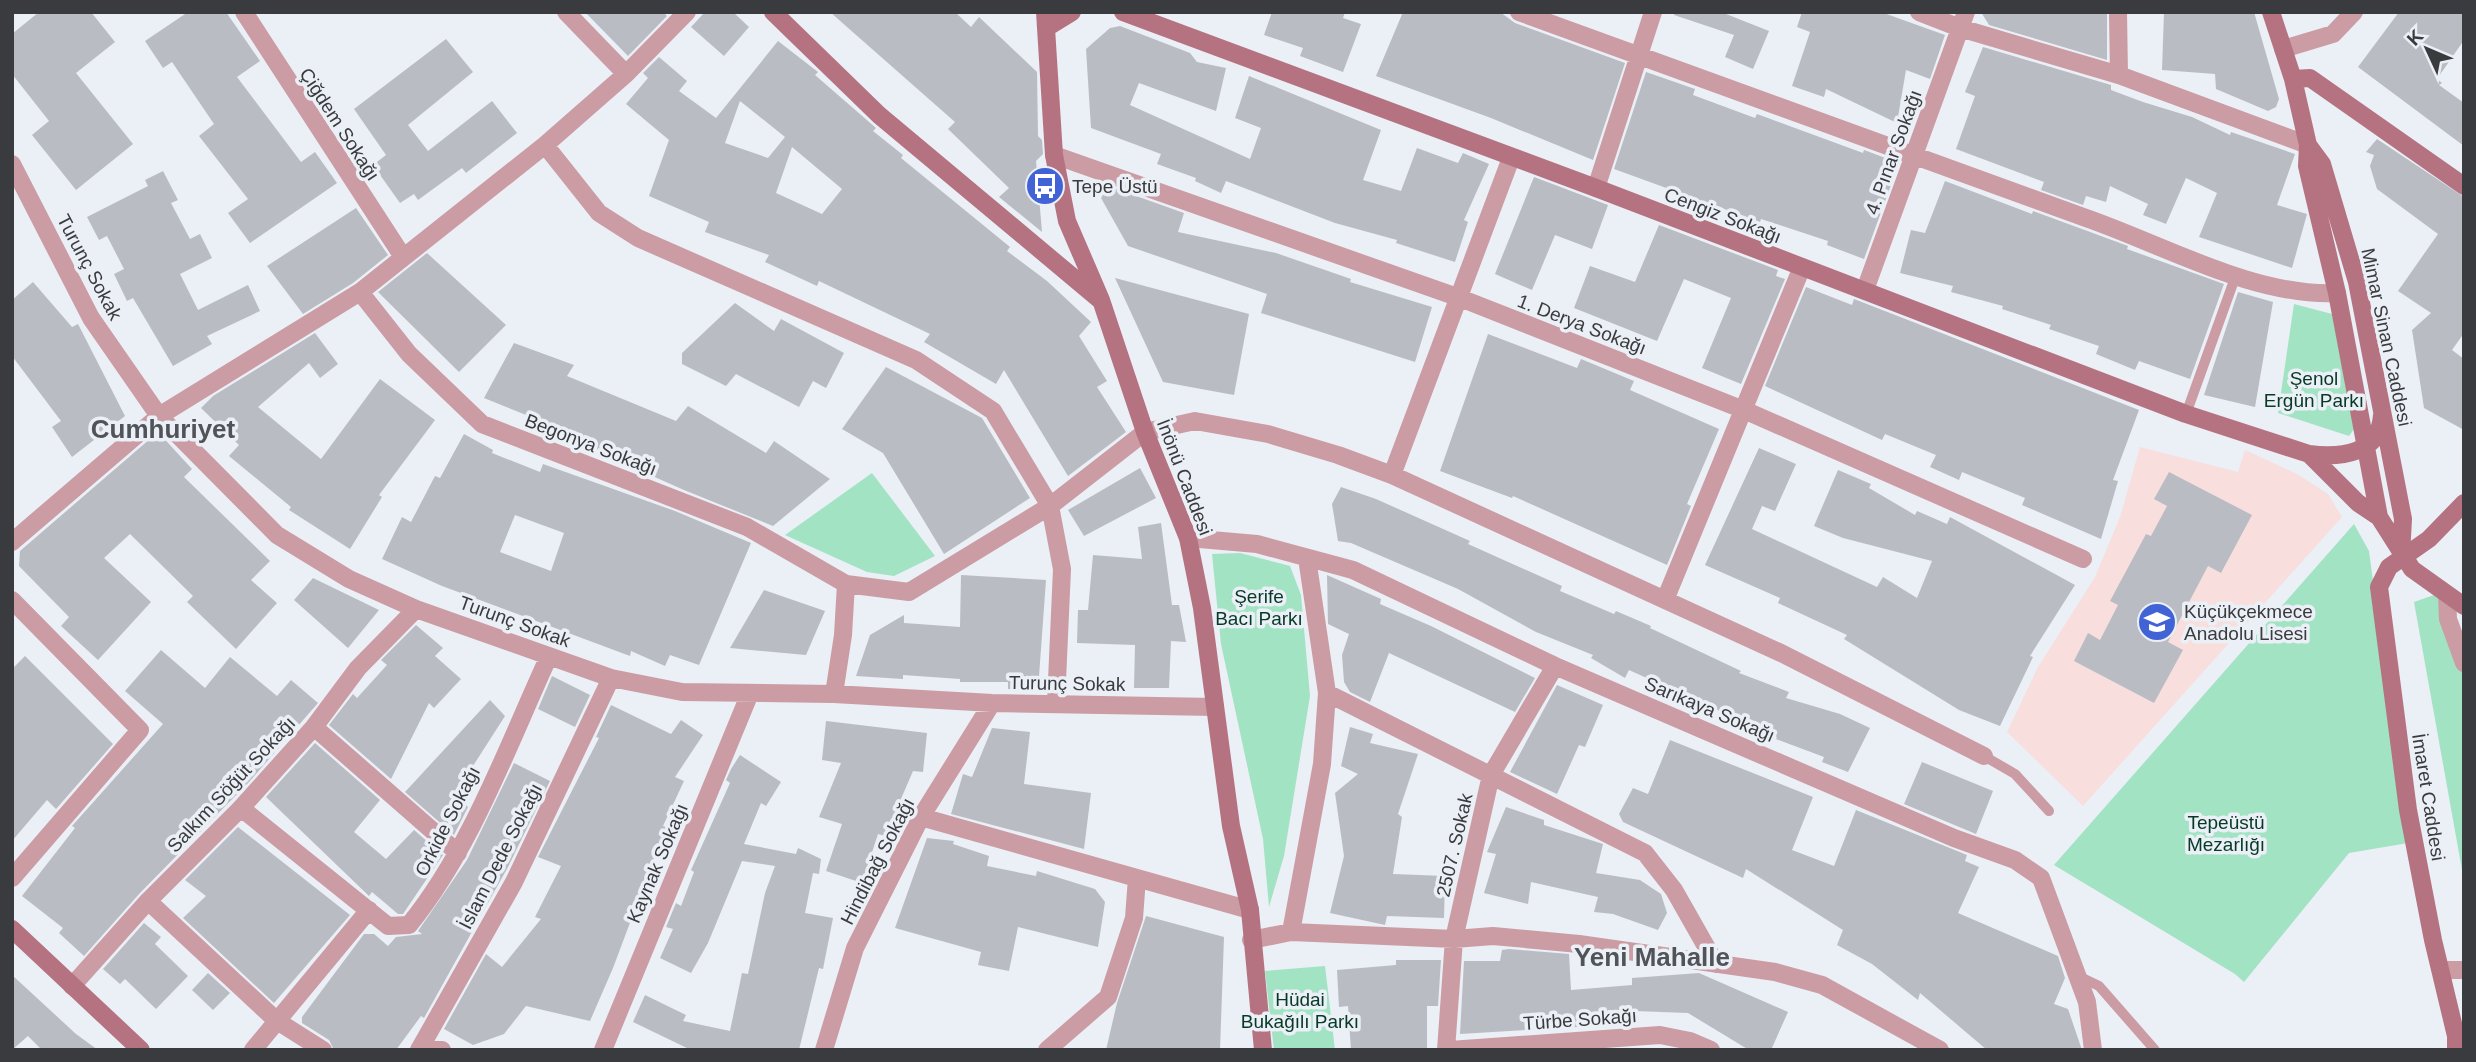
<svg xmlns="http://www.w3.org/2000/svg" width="2476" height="1062" viewBox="0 0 2476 1062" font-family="Helvetica,sans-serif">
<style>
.education{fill:#f9dede}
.green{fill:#a2e3c3}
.building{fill:#b9bdc3;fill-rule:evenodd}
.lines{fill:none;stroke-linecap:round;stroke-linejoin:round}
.lane{stroke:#cb9ca4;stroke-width:10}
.street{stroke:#cb9ca4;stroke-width:18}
.secondary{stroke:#b57381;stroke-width:18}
.labels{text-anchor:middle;stroke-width:7;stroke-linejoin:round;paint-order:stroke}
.street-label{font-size:19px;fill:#3a3b3e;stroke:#ebeff6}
.poi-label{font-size:19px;fill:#3a3b3e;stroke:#ebeff6;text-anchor:start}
.park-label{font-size:19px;fill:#063926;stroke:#ebeff6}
.district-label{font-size:26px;font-weight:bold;fill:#505459;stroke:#ebeff6}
</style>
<rect width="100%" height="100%" fill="#ebeff6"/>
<path class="education" d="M2140 447 2238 472 2245 450 2297 474 2328 494 2342 517 2083 806 2007 732 2038 667 2095 577 2120 517Z"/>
<path class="green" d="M2294 304 2332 314 2354 429 2349 436 2278 413Z
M872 473 935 556 894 576 867 572 785 535Z
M2354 524 2369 551 2408 843 2349 853 2244 982 2235 974 2054 865Z
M1240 553 1290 566 1301 595 1310 696 1284 856 1269 907 1263 839 1221 644 1212 554Z
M2437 594 2464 669V881L2414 602Z
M1325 966 1335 1050H1274L1265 971Z"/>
<path class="building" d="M39 12H91L115 42 76 73 133 144 76 190 32 135 49 121 12 74V34Z
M188 12H226L260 61 237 77 301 162 315 152 337 183 250 243 228 213 248 199 199 136 214 124 172 62 163 68 145 41Z
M585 12H663L667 16 628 56Z
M705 12H733L749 27 724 56 691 27Z
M830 12H955L971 27 979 17 1037 72 1038 136 1042 140 1043 154 1036 161 1042 232 999 197 1009 188 948 129 955 122Z
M1272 12H1345L1343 18 1361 24 1343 72 1300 56 1303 48 1264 35Z
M1403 12H1500L1515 23 1625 63 1593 160 1491 118 1376 76Z
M1675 12H1721L1769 31 1753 69 1725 57 1734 35 1674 15Z
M1802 12H1881L1945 35 1930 79 1906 70 1897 123 1826 89 1824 97 1792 86 1810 32 1797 27Z
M1981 12H2107V60L1989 25Z
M2164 12H2254L2279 99 2276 107 2268 111 2216 89 2215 74 2162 70Z
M2399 12H2464V40L2437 79 2442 83 2439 85 2464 103V146L2358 67Z
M1120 26 1190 53 1197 62 1226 68 1216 111 1139 83 1130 105 1250 159 1261 128 1235 118 1249 76 1381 130 1363 180 1401 191 1417 148 1458 163 1463 153 1489 164 1464 220 1468 222 1455 262 1396 243 1397 240 1335 223 1226 181 1221 193 1195 181 1196 178 1157 164 1161 154 1091 128 1086 49 1110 28Z
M446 39 473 72 408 125 428 151 492 101 517 133 466 173 462 168 418 200 414 194 400 203 373 165 386 155 354 109Z
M778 41 818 72 815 75 876 128 873 131 903 155 901 158 1010 247 1007 251 1047 281 1091 322 1079 336 1107 381 1097 387 1126 432 1068 476 1004 370 996 384 924 342 930 334 819 281 817 286 765 262 769 255 705 232 709 222 649 196 669 140 626 104 648 78 643 73 659 57 687 81 679 91 716 118ZM740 101 785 137 768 158 725 143ZM792 147 842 189 822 214 776 193Z
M1983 47 2111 85V90L2143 102 2192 117 2230 135 2231 132 2295 154 2277 205 2307 214 2292 268 2199 237 2217 193 2186 178 2166 224 2143 215 2148 204 2110 186 2106 202 2086 196 2083 205 2041 190 2044 182 1956 149 1975 96 1965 92Z
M1646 72 1695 89 1693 95 1755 118 1757 114 1863 153 1864 150 1899 163 1864 259 1827 245 1828 241 1761 219 1760 222 1614 169Z
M2377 139 2464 197V333L2452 350 2464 359V430L2424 408 2412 330 2431 313 2398 291 2438 234 2377 189 2370 166 2374 155 2366 152Z
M163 171 178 200 171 203 190 239 200 234 212 258 180 274 198 310 248 285 260 311 207 336 212 344 173 366 133 298 127 301 114 274 124 269 107 236 99 240 87 217 148 186 145 180Z
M1534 177 1608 205 1592 249 1555 235 1532 290 1495 274Z
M1945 181 2032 214 2033 211 2082 229 2128 246 2127 249 2224 284 2190 379 2139 361 2135 370 2096 354 2099 346 2049 329 2051 325 2002 309 2003 306 1951 292 1953 286 1900 273 1911 230 1925 233Z
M1108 186 1184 213 1178 232 1276 253 1351 279 1350 282 1432 307 1415 362 1261 313 1267 294 1128 246 1101 198Z
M356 208 388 255 353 283 303 314 267 266Z
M1659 225 1778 270 1776 276 1785 279 1741 384 1702 368 1731 298 1684 279 1657 341 1574 308 1590 266 1635 282Z
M427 253 506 325 459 372 378 292Z
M1115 278 1249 314 1234 395 1163 382Z
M33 282 72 327 78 324 125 416 72 457 52 427 61 421 12 356V300Z
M1806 287 1852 305 1854 299 2139 410 2113 480 2118 481 2101 539 2022 505 2025 498 1962 472 1959 480 1930 467 1936 455 1885 434 1882 440 1765 386Z
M2238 292 2273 302 2255 407 2204 395Z
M735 303 774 331 781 319 844 353 826 388 813 381 799 407 736 374 726 386 682 364V353Z
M315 333 338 364 320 378 309 363 258 407 321 459 380 379 435 420 379 495 382 497 350 549 289 510 291 507 229 456 239 445 201 408 213 396Z
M1488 334 1577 368 1581 359 1634 381 1630 390 1719 429 1687 504 1691 506 1667 565 1513 496 1512 498 1440 471Z
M514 343 574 365 567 376 676 421 688 406 766 453 774 441 830 479 773 526 684 490 553 432 556 427 484 398Z
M886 367 982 418 1030 498 944 554 883 453 842 429Z
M158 432 192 469 184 477 270 561 251 580 277 603 236 649 187 602 193 596 130 534 104 558 151 602 98 660 61 626 69 617 19 566 20 551Z
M464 434 493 450 492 453 540 472 543 464 675 511 751 543 699 665 670 655 665 666 631 651 630 656 442 586 382 559 402 517 411 522 435 476 440 478ZM515 515 564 533 551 571 500 552Z
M1759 448 1796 464 1775 511 1762 506 1752 529 1877 587 1883 577 1917 598 1932 561 1843 538 1814 526 1838 470 1871 484 1869 488 1915 515 1917 511 1947 524 1950 517 2075 585 2030 656 2033 657 2000 726 1959 710 1844 639 1847 635 1778 603 1780 598 1705 565Z
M1140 468 1156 498 1084 536 1068 510Z
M2169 472 2252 515 2221 573 2208 566 2168 642 2183 650 2154 703 2074 661 2088 633 2100 640 2118 605 2110 601 2146 534 2151 536 2167 506 2154 499Z
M1341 487 1376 499 1470 541 1468 544 1562 586 1560 591 1614 614 1616 611 1651 626 1650 628 1741 671 1739 673 1789 692 1786 698 1840 714 1870 728 1848 772 1822 762 1824 757 1776 739 1777 737 1629 670 1625 678 1591 658 1593 655 1536 632 1458 589 1351 543 1338 541 1332 504Z
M1161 523 1172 605H1179L1186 642 1171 641 1169 688H1134L1135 645 1077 643 1078 610H1088L1093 555 1142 559 1138 527Z
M961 575 1046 580 1038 690 1008 689V682H960V679L903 675V679L856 676 870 635 904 615V623L960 627Z
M1327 575 1381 599 1380 604 1431 626 1535 678 1515 712 1389 653 1370 702 1350 692 1344 682 1342 655 1349 634 1328 624Z
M313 578 379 610 348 648 294 600Z
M764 590 825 611 806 655 730 648Z
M416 625 443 648 435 656 461 679 434 708 429 703 391 779 329 725 353 694 357 698 387 665 381 660Z
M161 650 205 688 230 657 277 696 291 680 318 703 249 782 140 893 84 956 59 933 63 928 22 896 75 828 72 826 163 724 125 691Z
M25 656 113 744 56 809 47 800 12 841V669Z
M552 676 590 695 575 727 538 709Z
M1557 685 1603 705 1585 747 1579 745 1557 794 1510 772Z
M490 700 505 716 455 794 468 807 454 835 405 792Z
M611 705 671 734 681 720 703 735 675 777 684 781 663 826 666 827 613 968 590 1021 526 1006 504 1034 473 1045 444 1029 486 954 502 967 541 919 535 917 561 866 538 857 599 738 596 737Z
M826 721 927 733 923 772 913 771 885 836 878 834 862 883 826 871 842 824 819 817 841 763 822 760Z
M1350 727 1373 734 1370 743 1418 754 1398 814 1402 817 1393 874 1445 876 1444 918 1387 916 1385 925 1330 913 1344 856 1335 793 1358 774 1341 766Z
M992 728 1030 732 1024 784 1091 793 1084 849 951 814 963 774 972 777Z
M1670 740 1813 797 1792 850 1834 866 1856 810 1967 855 1965 861 1979 867 1958 913 2058 956 2065 978 2054 1004 2068 1009 2082 1050H1987L1920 993 1918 1000 1872 964 1837 945 1843 930 1746 869 1743 878 1623 822 1619 814 1633 788 1648 794Z
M315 743 380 800 354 832 386 859 414 830 443 855 403 914H398L372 892 369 896 266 797Z
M740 755 781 782 766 806 761 803 744 844 796 854 798 848 821 859 819 874 813 873 805 913 833 918 823 969 819 968 799 1050H691L633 1022 645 995 686 1015 683 1021 730 1031 742 973 748 974 765 893 775 866 742 861 708 943 691 973 660 958 673 929 666 927 676 903 681 906 694 872 691 870 730 783 726 780 731 769Z
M1922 762 1993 791 1976 834 1904 804Z
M514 763 550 781 508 867 424 1018 421 1016 396 1050H334L329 1040 302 1023V1017L364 934H374L388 946 396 937 422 934 418 931 467 860Z
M1506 807 1544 820V825L1603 844 1596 873 1640 880 1661 894 1667 913 1658 930 1613 914 1594 912 1598 897 1531 882 1528 904 1484 893 1496 854 1487 852Z
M238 827 350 915 274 1003 183 918 206 896 185 880Z
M927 838 954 841 953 844 989 856 987 866 1036 876 1037 871 1095 889 1105 902 1098 947 1018 927 1009 971 978 965 981 952 895 928Z
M1146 916 1224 937 1220 1050H1106L1117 1003Z
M144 923 161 937 155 944 188 976 156 1009 125 979 120 984 103 969Z
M1509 949 1569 954 1571 990 1632 985V978L1699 973 1788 1012 1771 1050H1749L1688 1013 1608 1010 1609 1025 1460 1034 1464 961H1500L1502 950Z
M1396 960H1441L1438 1006H1427V1050H1351L1348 1006 1339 1007 1337 970 1396 965Z
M208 973 230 993 213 1010 192 990Z
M12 975 76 1034 98 1050H42L28 1036 12 1050Z"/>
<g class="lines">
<path class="lane" d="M2186 414 2236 275
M1984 756 2015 774 2049 811
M2078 976 2099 986 2155 1050"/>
<path class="street" d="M244 12 403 257
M566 12 626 74
M1519 12C1708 81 1897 150 2086 218 2164 245 2254 297 2337 293
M1919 12 1960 28 2119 75 2308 145
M2118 12 2119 75
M2283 49 2333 34 2354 12
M545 145 599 213 638 238 916 360 993 411 1050 506 1062 569 1056 703
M1054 155 1460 298 1744 410 2083 559
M12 164 91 318 159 416 277 535 349 579 416 609 611 678 682 692 834 694 992 703 1215 707
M1596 188 1653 12
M1865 290 1966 12
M360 292 409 354 482 424 747 527 846 584
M1392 475 1511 158
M1188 538 1257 544 1353 570 1555 666 1954 838 2015 860 2041 878 2087 1002 2093 1050
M12 542 159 416 360 292 545 145 626 74 687 12
M2447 596 2448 619 2464 663
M12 600 140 730 12 878
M1665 600 1802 267
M1327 693 1645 853 1674 890 1716 964
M834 694 843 635 846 584 909 592 1050 506 1145 432 1195 421 1268 434 1338 455 1392 475 1781 653 1984 756
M314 727 458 853
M241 808 388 926 409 925C471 849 508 745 549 656
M921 817 1250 910
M148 901 277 1021 323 1050
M1291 932 1322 764 1327 693 1307 558
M1251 940 1291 932 1454 939 1493 936 1579 944 1775 972 1822 985 1940 1050
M2442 970H2464
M72 986 148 901 241 808 314 727 358 668 416 609
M420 1048 442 1050
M253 1050 369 910
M419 1050 514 882 611 678
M603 1050 750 693
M824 1050 855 948 921 817 992 703
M1047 1050 1108 997 1134 918 1137 878
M1446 1050 1454 939 1491 775 1555 666
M1450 1050 1660 1035 1690 1041 1711 1050"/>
<path class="secondary" d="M773 12 879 115 1099 299
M1045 12 1054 155 1067 221 1101 300 1145 432 1188 538 1202 608 1231 826 1250 910 1263 1050
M1123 12 1596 188 2186 414 2309 454C2341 458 2380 454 2382 415
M2271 12 2293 79 2308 145 2322 164 2357 282 2403 519 2401 556
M1046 28 1072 12
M2293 79 2310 78 2464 186
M2308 145 2307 166 2337 293 2379 517 2412 569 2464 606
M2309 454 2358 503 2379 517
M12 929 141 1050
M2456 1050V1036L2433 940 2408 810 2379 587 2389 567 2429 539 2464 503"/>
</g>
<defs>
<symbol id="bus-disc" viewBox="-11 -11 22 22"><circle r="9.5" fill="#4263d6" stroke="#ebeff6"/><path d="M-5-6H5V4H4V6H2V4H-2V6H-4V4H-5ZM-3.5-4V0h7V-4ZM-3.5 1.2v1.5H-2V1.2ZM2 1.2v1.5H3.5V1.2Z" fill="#fff"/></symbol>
<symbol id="school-disc" viewBox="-11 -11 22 22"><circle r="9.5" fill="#4263d6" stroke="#ebeff6"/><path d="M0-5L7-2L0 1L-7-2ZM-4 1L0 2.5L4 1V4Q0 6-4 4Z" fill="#fff"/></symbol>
</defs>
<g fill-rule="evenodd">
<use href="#bus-disc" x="1023" y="164" width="44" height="44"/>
<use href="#school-disc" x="2135" y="600" width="44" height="44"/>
</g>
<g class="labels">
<g class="street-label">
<text transform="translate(340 124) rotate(57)" y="7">Çiğdem Sokağı</text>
<text transform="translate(1893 152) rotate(-70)" y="7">4. Pınar Sokağı</text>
<text transform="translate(1723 215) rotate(21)" y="7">Cengiz Sokağı</text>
<text transform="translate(90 267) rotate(62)" y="7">Turunç Sokak</text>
<text transform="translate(1582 324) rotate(21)" y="7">1. Derya Sokağı</text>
<text transform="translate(2387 337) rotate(78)" y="7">Mimar Sinan Caddesi</text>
<text transform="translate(591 444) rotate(21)" y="7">Begonya Sokağı</text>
<text transform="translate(1185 477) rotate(69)" y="7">İnönü Caddesi</text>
<text transform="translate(515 621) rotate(20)" y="7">Turunç Sokak</text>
<text transform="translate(1067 683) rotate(1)" y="7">Turunç Sokak</text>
<text transform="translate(1710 709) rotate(23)" y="7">Sarıkaya Sokağı</text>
<text transform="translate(231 784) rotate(-47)" y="7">Salkım Söğüt Sokağı</text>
<text transform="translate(2429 797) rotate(81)" y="7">İmaret Caddesi</text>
<text transform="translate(447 821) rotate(-63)" y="7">Orkide Sokağı</text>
<text transform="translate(1454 845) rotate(-77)" y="7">2507. Sokak</text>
<text transform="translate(500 856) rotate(-63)" y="7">İslam Dede Sokağı</text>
<text transform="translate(877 861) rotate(-63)" y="7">Hindibağ Sokağı</text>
<text transform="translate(657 863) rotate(-67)" y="7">Kaynak Sokağı</text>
<text transform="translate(1580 1019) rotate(-4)" y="7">Türbe Sokağı</text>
</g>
<g class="poi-label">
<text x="1072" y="193">Tepe Üstü</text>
<text x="2184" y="618">Küçükçekmece<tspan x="2184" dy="22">Anadolu Lisesi</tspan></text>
</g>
<g class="park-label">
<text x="2314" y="385">Şenol<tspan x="2314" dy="22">Ergün Parkı</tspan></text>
<text x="1259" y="603">Şerife<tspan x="1259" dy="22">Bacı Parkı</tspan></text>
<text x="2226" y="829">Tepeüstü<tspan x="2226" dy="22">Mezarlığı</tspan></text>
<text x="1300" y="1006">Hüdai<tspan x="1300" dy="22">Bukağılı Parkı</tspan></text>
</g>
<g class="district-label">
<text x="163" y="438">Cumhuriyet</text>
<text x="1652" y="966">Yeni Mahalle</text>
</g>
</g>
<rect width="2476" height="1062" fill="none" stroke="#3a3b3e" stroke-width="28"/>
<g transform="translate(2427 49) rotate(314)" stroke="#ebeff6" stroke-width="5" paint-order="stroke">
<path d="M0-5L12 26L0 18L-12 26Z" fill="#3a3b3e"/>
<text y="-10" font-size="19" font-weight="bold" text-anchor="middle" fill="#3a3b3e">K</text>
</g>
</svg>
